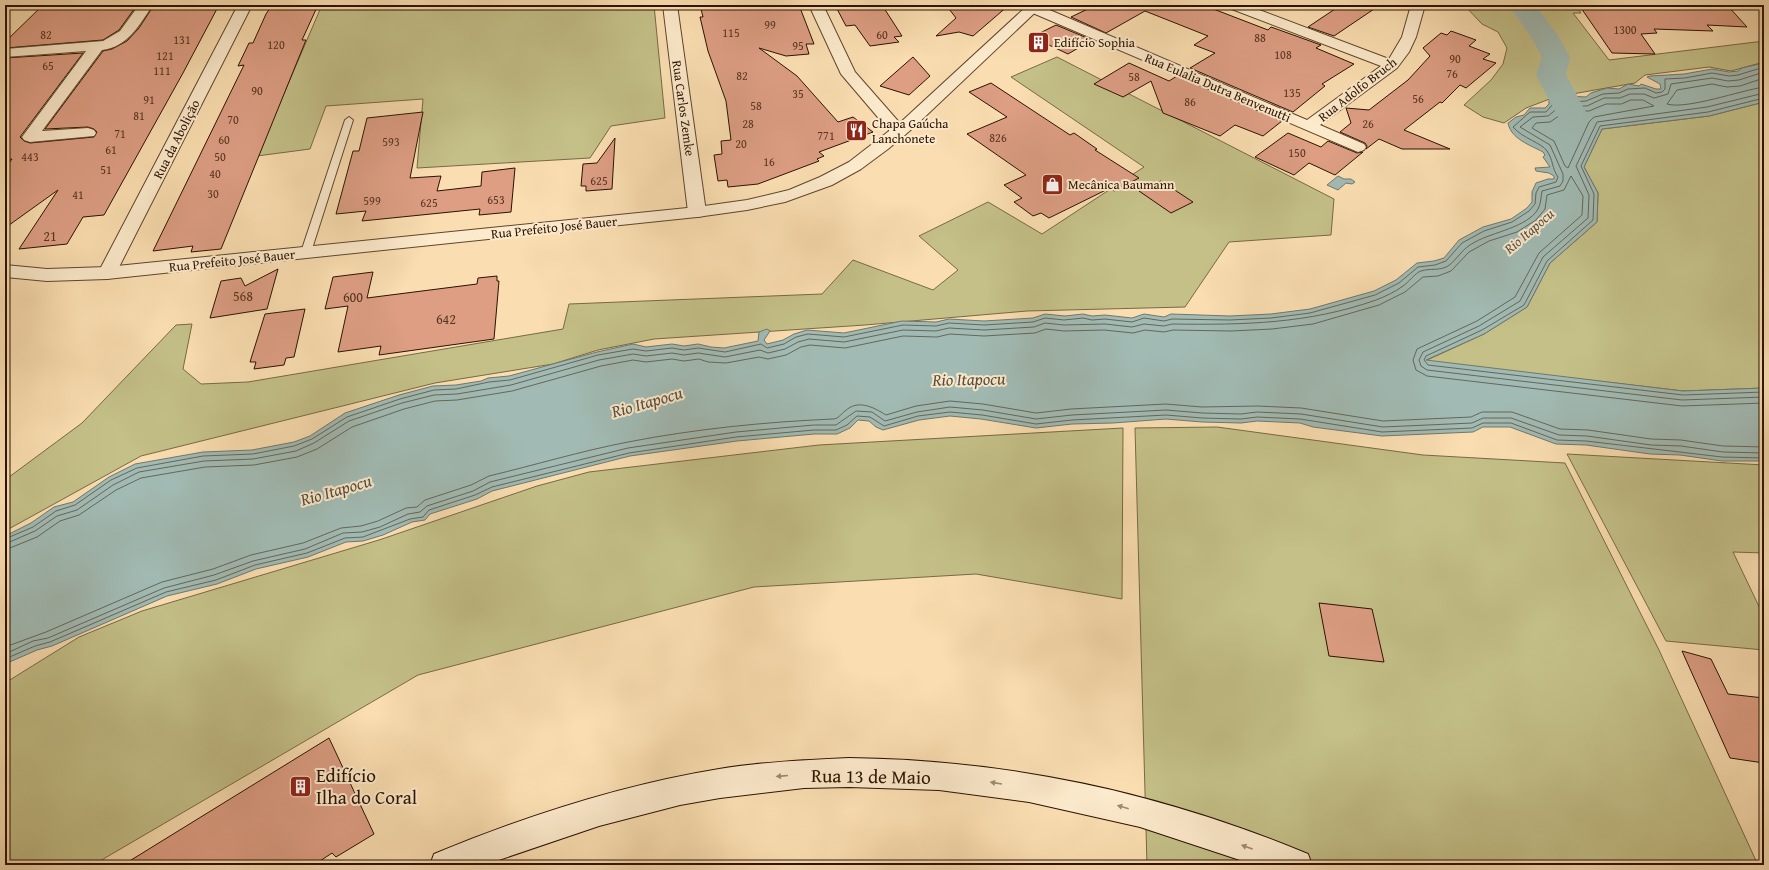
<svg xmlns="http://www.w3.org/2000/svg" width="1769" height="870" viewBox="0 0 1769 870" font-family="'Gentium Book Plus',serif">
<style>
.green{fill:#c4c088;stroke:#786944}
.water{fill:#a1bbb4;stroke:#72776c}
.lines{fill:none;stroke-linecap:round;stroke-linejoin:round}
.shore{stroke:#66665a;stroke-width:1}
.river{fill:#a1bbb4;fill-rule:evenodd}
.building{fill:#dd9e84;stroke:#2b1200}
.service-casing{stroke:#5f452c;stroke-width:2}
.minor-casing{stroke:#5f452c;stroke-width:2}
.tertiary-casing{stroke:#5f452c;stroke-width:2}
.secondary-casing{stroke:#2b1200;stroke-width:2}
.service{fill:#fceacc;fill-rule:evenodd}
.minor{fill:#fceacc;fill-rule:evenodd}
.tertiary{fill:#fceacc;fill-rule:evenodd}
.secondary{fill:#fceacc;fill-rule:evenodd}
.oneway{fill:#9e8970}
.labels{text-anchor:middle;stroke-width:4;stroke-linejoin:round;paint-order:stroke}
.far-number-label{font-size:12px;fill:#583521}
.far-poi-label{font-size:13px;fill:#2b1200;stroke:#fceacc;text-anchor:start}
.far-street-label{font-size:13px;fill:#2b1200;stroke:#fceacc}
.far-water-label{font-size:14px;font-style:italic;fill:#544d3f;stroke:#fceacc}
.number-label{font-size:14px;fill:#583521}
.water-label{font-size:17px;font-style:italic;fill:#544d3f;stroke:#fceacc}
.near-poi-label{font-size:19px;fill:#2b1200;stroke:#fceacc;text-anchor:start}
.near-street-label{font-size:19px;fill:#2b1200;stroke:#fceacc}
</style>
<rect width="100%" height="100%" fill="#fadeb1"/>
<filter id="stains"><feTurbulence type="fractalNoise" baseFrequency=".005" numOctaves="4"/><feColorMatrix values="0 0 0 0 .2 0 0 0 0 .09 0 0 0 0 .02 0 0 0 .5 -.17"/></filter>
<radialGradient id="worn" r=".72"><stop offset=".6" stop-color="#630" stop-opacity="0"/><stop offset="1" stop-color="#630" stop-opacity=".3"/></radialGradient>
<path class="green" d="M322 5H654L665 118 611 126 590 158 417 168 423 99 326 106 310 149 257 156Z
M1464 5H1576L1581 13H1573L1609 60 1764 41V62L1731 71 1709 67 1645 75 1635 83 1555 97 1526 108 1504 123 1483 117 1464 105 1491 80 1503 64 1507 48 1498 32 1482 24Z
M1057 57 1334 199 1331 235 1229 242 1185 307 1027 311 865 325 654 339 598 350 553 364 435 383 141 456 5 531V480L82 423 176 325 192 324 183 369 201 384 248 382 563 329 569 304 822 294 853 260 933 290 958 270 919 236 988 202 1042 234 1144 167 1011 77Z
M1764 102V388L1683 391 1425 361 1484 334 1527 307 1550 263 1597 222 1598 193 1584 167 1602 129 1709 116Z
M1217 427 1423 455 1565 463 1659 650 1758 865H1147L1135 428Z
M1123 428 1122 599 976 574 754 587 418 675 93 865H5V683L79 637 142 611 379 540 537 486 589 472 819 445Z
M1567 454 1764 465V553L1733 552 1764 617V650L1666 641Z"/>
<path class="water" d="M1764 63V102L1709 116 1602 129 1584 167 1598 193 1597 222 1550 263 1527 307 1484 334 1426 360 1683 391 1764 388V461H1722L1680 455 1650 454 1586 445 1556 444 1510 427H1483L1473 432 1382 436 1313 427 1300 423 1257 421 1241 423 1202 422 1166 419 1113 423 1072 424 1036 428 981 419 950 416 919 420 883 430 876 427 869 421 858 420 850 428 837 434H814L737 441 630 456 492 491 477 499 430 514 425 520 412 522 383 535 363 541 346 542 308 557 256 569 217 584 167 596 52 646 37 650 5 664V536L31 523 54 507 73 502 109 477 135 464 203 452 252 450 294 442 310 436 345 413 399 395 433 386 456 385 481 381 488 378 509 376 597 352 633 344 646 347 672 344 684 346 698 344 711 347 724 348 758 341 759 332 767 329 770 331 764 340 767 344 783 340 794 334 807 330 844 333 902 321 936 322 949 319 984 321 1033 318 1045 314 1065 316 1083 314 1092 316 1105 315 1132 318 1144 314 1164 317 1171 314 1230 316 1271 314 1310 309 1374 291 1396 280 1417 263 1434 261 1444 258 1459 240 1483 227 1511 219 1527 208 1532 202V192L1536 183 1548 179H1554V176L1549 173 1536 171 1535 168 1550 167 1543 157 1545 155 1543 152C1530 145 1511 139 1508 123L1516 117 1524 115 1530 108H1545L1549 104V99L1566 96 1586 97 1591 93 1607 88 1619 89 1628 84 1639 86 1641 84 1656 89H1661L1660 84 1647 77 1650 76 1684 74 1712 69 1729 72 1738 71 1742 68Z
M1338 176 1344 179H1351L1355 182 1352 184 1346 183 1338 190 1327 185Z"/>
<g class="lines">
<path class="shore" d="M1764 78 1740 86 1727 87 1712 84 1677 90 1667 104C1686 110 1742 90 1764 87
M1764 93 1707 107 1597 122 1576 166 1589 195 1588 218 1543 257 1520 301 1479 326 1423 352 1419 360 1421 366 1427 370 1682 400 1764 397
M1764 98 1708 112 1600 126 1581 166 1594 194 1593 220 1547 261 1524 305 1482 330 1426 356 1424 360 1428 365 1683 395 1764 392
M1631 100H1643L1654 106 1594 117 1589 122 1568 168 1565 166 1554 141 1532 128 1536 123 1550 122 1566 111H1589L1606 104H1621Z
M5 539 33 527 56 511 75 505 111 480 137 468 203 456 253 454 294 446 312 439 347 417 400 399 434 390 456 389 489 382 510 380 598 355 633 349 646 351 672 348 684 350 698 348 725 352 761 344 767 348 784 344 796 337 808 334 844 337 903 325 936 326 949 323 984 325 1033 322 1045 318 1064 320 1083 318 1092 320 1105 319 1132 322 1144 318 1164 321 1172 319 1230 320 1271 318 1310 313 1375 295 1399 283 1418 267 1435 265 1446 261 1462 243 1484 231 1512 222 1529 211 1535 204 1536 193 1539 187 1556 182 1558 177C1552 169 1553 159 1547 151 1542 143 1522 138 1513 127L1530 112H1546L1554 103 1586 101 1603 94 1619 93 1628 89 1645 88 1656 93 1662 92 1665 89V79L1685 78 1712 73 1729 76 1738 75 1764 67
M5 544 35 531 57 516 77 510 113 485 139 472 204 461 253 459 296 451 314 443 349 421 402 403 434 395 457 394 511 385 599 360 633 354 646 356 672 353 684 355 698 353 725 357 760 350 768 353 785 349 798 342 809 339 844 342 903 330 936 331 949 328 984 330 1034 327 1045 323 1064 325 1105 324 1132 327 1144 324 1164 326 1172 324C1243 325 1308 324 1376 300 1384 297 1395 292 1403 286 1409 282 1415 273 1421 271 1430 268 1440 271 1448 266 1458 259 1461 249 1475 242 1493 232 1528 227 1538 209 1541 204 1541 196 1542 191L1560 186 1563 181V174L1550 145 1520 127 1533 117 1548 116 1558 108 1565 106H1587L1604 98H1620L1630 94H1644L1654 98 1668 94 1671 84 1712 78 1728 81 1739 80 1764 72
M5 550 37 537 60 521 79 515 116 490 141 478 205 467 254 465 297 457 317 449 352 427 404 409 435 401 457 400 512 391 601 366 633 360 646 362 672 359 684 361 699 359 708 362 726 363 759 357 768 359 786 355 801 347 810 345 845 348 903 336 937 337 950 334 984 336 1035 333 1046 329 1064 331 1104 330 1133 333 1145 330 1164 332 1173 330 1231 331 1272 329 1313 324 1379 305 1405 292 1423 277 1438 276 1451 271 1469 252 1489 241 1517 232 1536 220 1545 209 1547 195 1564 190 1571 176 1583 196 1582 215 1539 253 1515 297 1477 321 1417 349 1413 360 1416 370 1427 376 1682 406 1764 403
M5 647 46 632 162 582 213 569 251 555 303 543 341 528 361 526 378 521 406 508 417 507 425 500 471 485 489 476C535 465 581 451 628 442 695 429 764 422 833 419 838 419 841 414 845 411 858 399 873 407 886 415L916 406 950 401 983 404 1036 413 1071 409 1166 404 1202 407 1257 406 1301 408 1383 421 1471 417 1482 412H1512L1560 429 1588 430 1651 439 1681 440 1723 446 1764 447
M5 654 33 641 48 638 164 588 214 575 253 561 305 549 343 533 362 532 380 527 408 514 420 512 427 506 473 491 490 482 628 448 736 432 814 425H836L856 411 872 412 885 421 917 412 950 407 983 410 1036 419 1072 415 1166 410 1202 413 1241 414 1257 412 1301 414 1383 427 1472 423 1483 418H1511L1559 435 1587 436 1651 445 1681 446 1723 452 1764 453
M5 659 35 646 50 642 166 592 216 580 255 565 307 553 345 538 363 537 410 519 423 517 429 510 475 495 492 487 629 453 736 437 814 430H836L847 425 857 416 870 417 884 426 918 416 950 412 982 415 1036 424 1072 420 1166 415 1202 418 1241 419 1257 417 1300 419 1382 432 1472 428 1483 423H1511L1557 440 1586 441 1722 457 1764 458"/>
<path class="river" d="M1508 5H1535L1557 34 1570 57 1566 75 1586 112 1581 119 1570 121 1559 119 1536 75 1542 57 1530 35Z"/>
</g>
<path class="building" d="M43 5H137L119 30 103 40 5 48V42Z
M154 5H219L183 73 104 215 83 217 67 244 19 249 58 190 5 228V169L12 159 5 160V58L83 53 20 137 24 141 30 143 94 137 97 132 94 129 88 127 45 129 103 51 112 49 127 41 139 28Z
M272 5H318L302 40H306L221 249 191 252 193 246 153 251 244 65 238 66 249 43H253L266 14Z
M700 5H799L814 44H806L809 54 786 56 759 48 797 76 838 122 853 117 873 132 819 152 824 156 817 159 819 161 758 184 728 187 727 180 718 181 714 155 722 154 721 141 731 140 726 101 708 51 700 17H703Z
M835 5H882L902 36 894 37 899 42 870 46 855 25 846 26Z
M946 5H1009L973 36 959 32 936 36 956 18Z
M1096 5H1203L1268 30 1271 27 1321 45 1316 48 1354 64 1322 84 1325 86 1293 112 1190 68 1215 53 1194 45 1208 36 1145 11 1106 33 1071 17Z
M1341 5H1380L1334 36 1308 27Z
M1579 5H1727L1747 27 1707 25 1713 31 1654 29 1657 33 1641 34 1655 54 1612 53Z
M1056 25 1092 40 1068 54 1032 37Z
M1451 31 1476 40 1469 46 1490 54 1483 59 1496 63 1466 88 1460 85 1442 103 1440 102 1404 130 1450 149H1402L1379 139 1366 149 1367 146 1365 143 1340 132 1351 123 1346 108 1369 110 1408 80 1430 56 1423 48 1441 33 1447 35Z
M913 57 930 76 909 95 880 86Z
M1129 63 1169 81 1177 76 1282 121 1263 136 1235 125 1220 136 1163 113 1151 81 1123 97 1094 84Z
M991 83 1070 135 1074 133 1097 149 1095 150 1139 178 1114 191 1110 188 1049 218 1041 213 1033 216 1014 202 1022 198 1004 185 1026 175 967 134 1007 117 969 92Z
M423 112 410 178 441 176 437 191 481 186 482 172 515 168 511 212 479 215 480 209 362 221 366 211 336 214 353 151H359L367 118Z
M1288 133 1321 147 1328 141 1357 153 1363 152 1335 175 1309 163 1294 175 1255 157Z
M615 138 612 189 586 191V186H581L583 164 597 163Z
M1161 181 1193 202 1171 213 1139 191Z
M278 269 267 309 210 318 221 281 241 278 245 286Z
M373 272 367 298 477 284 478 278 497 276V281H499L494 339 379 355 381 346 338 352 348 306 325 309 333 277Z
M305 309 294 357 286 358 284 365 254 369 256 362H250L265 314Z
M1319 603 1372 609 1384 662 1329 656Z
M1682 651 1711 659 1728 694 1764 698V763L1730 758Z
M329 738 374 834 336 857 332 853 314 865H123Z"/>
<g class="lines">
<defs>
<path id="service" d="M349 117 353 120 311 252 310 254H302L301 252 345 120Z"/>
<path id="minor" d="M139 5H153C139 25 128 47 102 50L42 131 88 128 94 130 96 133 94 136 30 142 24 140 22 137 86 51 5 57V49L103 41 120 31Z
M238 5H252L116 273 114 277 107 279 100 277 98 273Z
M663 5H677L706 212 703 216 697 217 691 216 688 212Z
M809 5H823L855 72 905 129 907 132 905 135 899 137 893 135 841 74Z
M1029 5H1038L1307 120 1381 66 1229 8 1227 5H1246L1389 59 1402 37 1411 5H1425L1416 37 1409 52 1397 68 1320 125 1364 144 1366 147 1364 150 1358 152 1028 11 1026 8Z"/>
<path id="tertiary" d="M1028 5H1043L913 128 888 149 861 169 832 185 785 202 747 210 697 217 107 279 47 281 5 277V265L47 269 107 267 697 207 747 200 789 190 820 177 849 162 902 121Z"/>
<path id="secondary" d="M849 758C1010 760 1159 792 1308 854L1312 865H1255L1140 827 1029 802 939 790 849 787 804 788 720 798 680 805 599 826 484 865H430L434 854C526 816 621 785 719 769 762 762 805 760 849 758Z"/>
</defs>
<use href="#service" class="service-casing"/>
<use href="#minor" class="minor-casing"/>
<use href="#tertiary" class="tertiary-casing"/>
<use href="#secondary" class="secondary-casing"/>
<use href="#service" class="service"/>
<use href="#minor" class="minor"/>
<use href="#tertiary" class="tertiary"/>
<use href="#secondary" class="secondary"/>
</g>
<defs><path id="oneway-solid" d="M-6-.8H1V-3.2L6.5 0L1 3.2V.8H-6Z"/></defs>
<g class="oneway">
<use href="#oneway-solid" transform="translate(782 776) rotate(175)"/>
<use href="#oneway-solid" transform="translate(996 783) rotate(-171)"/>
<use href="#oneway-solid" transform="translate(1123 807) rotate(-164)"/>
<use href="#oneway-solid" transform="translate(1247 847) rotate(-160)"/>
</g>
<defs>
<symbol id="building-square" viewBox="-11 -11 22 22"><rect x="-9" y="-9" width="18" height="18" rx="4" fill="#8f2418" stroke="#fceacc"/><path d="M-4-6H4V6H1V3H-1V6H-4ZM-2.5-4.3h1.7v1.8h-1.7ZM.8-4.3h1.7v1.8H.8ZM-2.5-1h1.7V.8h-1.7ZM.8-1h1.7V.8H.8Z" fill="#fff"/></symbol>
<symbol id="restaurant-square" viewBox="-11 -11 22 22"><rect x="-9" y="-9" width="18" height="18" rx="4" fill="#8f2418" stroke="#fceacc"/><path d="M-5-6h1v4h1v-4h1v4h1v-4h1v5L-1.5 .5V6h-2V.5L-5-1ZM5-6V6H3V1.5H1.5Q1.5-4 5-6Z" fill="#fff"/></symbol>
<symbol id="shop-square" viewBox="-11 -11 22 22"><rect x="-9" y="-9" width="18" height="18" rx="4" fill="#8f2418" stroke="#fceacc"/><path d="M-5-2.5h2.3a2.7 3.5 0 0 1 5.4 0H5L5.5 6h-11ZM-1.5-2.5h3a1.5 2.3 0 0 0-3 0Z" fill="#fff"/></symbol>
</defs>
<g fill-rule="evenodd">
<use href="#building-square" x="1026" y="30" width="25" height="25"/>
<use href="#restaurant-square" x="844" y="118" width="25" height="25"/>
<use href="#shop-square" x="1040" y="172" width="25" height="25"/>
<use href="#building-square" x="288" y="774" width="25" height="25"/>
</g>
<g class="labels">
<g class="far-number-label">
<text x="770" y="29">99</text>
<text x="1625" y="34">1300</text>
<text x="731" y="37">115</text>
<text x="46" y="39">82</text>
<text x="882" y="39">60</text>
<text x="1260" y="42">88</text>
<text x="182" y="44">131</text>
<text x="276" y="49">120</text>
<text x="798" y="50">95</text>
<text x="1283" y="59">108</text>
<text x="165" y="60">121</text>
<text x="1455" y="63">90</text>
<text x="48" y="70">65</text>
<text x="162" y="75">111</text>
<text x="1452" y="78">76</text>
<text x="742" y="80">82</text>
<text x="1134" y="81">58</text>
<text x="257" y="95">90</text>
<text x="1292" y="97">135</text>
<text x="798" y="98">35</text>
<text x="1418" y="103">56</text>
<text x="149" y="104">91</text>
<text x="1190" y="106">86</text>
<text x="756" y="110">58</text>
<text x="139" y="120">81</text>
<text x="233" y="124">70</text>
<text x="748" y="128">28</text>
<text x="1368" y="128">26</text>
<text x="120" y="138">71</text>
<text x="826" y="140">771</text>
<text x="998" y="142">826</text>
<text x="224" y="144">60</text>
<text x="391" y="146">593</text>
<text x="741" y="148">20</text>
<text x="111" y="154">61</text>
<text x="1297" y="157">150</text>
<text x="30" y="161">443</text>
<text x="220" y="161">50</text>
<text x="769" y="166">16</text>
<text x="106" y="174">51</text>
<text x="215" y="178">40</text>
<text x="599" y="185">625</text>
<text x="213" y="198">30</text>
<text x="78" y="199">41</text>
<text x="496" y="204">653</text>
<text x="372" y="205">599</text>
<text x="429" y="207">625</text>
</g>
<g class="far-poi-label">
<text x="1054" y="47">Edifício Sophia</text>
<text x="872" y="128">Chapa Gaúcha<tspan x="872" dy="15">Lanchonete</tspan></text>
<text x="1068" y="189">Mecânica Baumann</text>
</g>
<g class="far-street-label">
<text transform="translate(1218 87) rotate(23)" y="5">Rua Eulalia Dutra Benvenutti</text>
<text transform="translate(1357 89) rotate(-38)" y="5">Rua Adolfo Bruch</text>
<text transform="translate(684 108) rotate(82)" y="5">Rua Carlos Zemke</text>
<text transform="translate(176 139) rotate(-63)" y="5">Rua da Abolição</text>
<text transform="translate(554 227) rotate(-6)" y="5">Rua Prefeito José Bauer</text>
<text transform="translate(232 260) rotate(-6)" y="5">Rua Prefeito José Bauer</text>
</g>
<g class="far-water-label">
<text transform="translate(1529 231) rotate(-41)" y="5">Rio Itapocu</text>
</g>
<g class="number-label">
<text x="50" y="241">21</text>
<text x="243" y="301">568</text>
<text x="353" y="302">600</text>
<text x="446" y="324">642</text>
</g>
<g class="water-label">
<text transform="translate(969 379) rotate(-1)" y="6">Rio Itapocu</text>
<text transform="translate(647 402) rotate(-16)" y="6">Rio Itapocu</text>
<text transform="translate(336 490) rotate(-16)" y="6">Rio Itapocu</text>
</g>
<g class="near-poi-label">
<text x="316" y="782">Edifício<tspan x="316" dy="22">Ilha do Coral</tspan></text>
</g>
<g class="near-street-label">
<text transform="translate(871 776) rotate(1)" y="7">Rua 13 de Maio</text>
</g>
</g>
<rect width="1769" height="870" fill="none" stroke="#fadeb1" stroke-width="20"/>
<rect x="6" y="6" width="1757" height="858" fill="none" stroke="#2b1200" stroke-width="2"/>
<rect x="10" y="10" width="1749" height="850" fill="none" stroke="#2b1200"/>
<rect width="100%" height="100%" filter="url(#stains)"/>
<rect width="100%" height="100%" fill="url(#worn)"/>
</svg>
